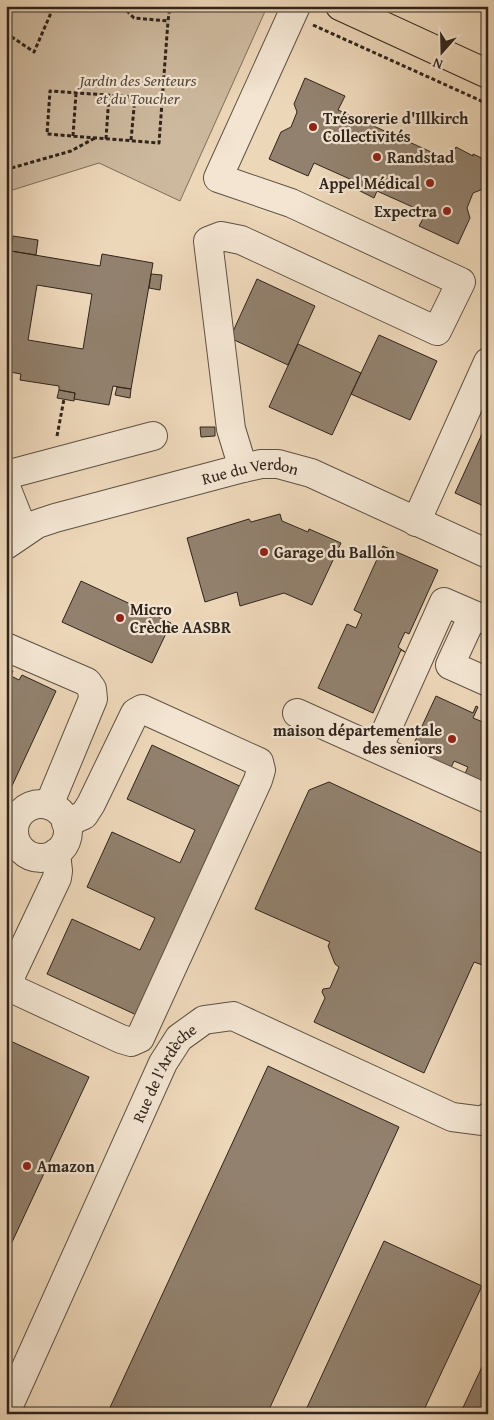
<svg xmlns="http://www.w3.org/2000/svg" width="494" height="1420" viewBox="0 0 494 1420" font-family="'Gentium Book Plus',serif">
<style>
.green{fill:#cdb99e;stroke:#7e6e5d}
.building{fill:#92816e;stroke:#2f241c;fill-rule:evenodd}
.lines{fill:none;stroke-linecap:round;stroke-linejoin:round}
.minor-casing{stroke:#5e5143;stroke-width:30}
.major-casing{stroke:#2f241c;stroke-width:30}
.path{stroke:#2f241c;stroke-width:3;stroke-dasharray:4 2.5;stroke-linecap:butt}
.minor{stroke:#f3e5d2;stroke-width:28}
.major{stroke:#edd7b9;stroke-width:28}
.poi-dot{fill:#8f2418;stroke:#f3e5d2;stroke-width:2}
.labels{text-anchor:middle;stroke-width:4.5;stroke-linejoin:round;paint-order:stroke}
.park-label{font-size:16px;font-style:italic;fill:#56493c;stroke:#f3e5d2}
.poi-label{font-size:16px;font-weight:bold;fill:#2f241c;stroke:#f3e5d2;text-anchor:start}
.street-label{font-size:16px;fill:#2f241c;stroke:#f3e5d2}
</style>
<rect width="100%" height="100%" fill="#edd7b9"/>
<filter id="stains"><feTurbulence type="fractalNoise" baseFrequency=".004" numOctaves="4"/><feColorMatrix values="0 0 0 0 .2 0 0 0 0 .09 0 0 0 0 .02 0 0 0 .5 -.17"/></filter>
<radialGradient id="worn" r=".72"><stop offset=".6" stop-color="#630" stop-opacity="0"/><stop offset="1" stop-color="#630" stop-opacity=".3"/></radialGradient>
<path class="green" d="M6 6 267 7 180 201 99 163 6 192Z"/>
<path class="building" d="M305 78 345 96 338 110 449 160 456 147 473 156V154L488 161V178L483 189 473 193 467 208 470 218 458 244 419 226 426 213 377 191 374 198 358 190 361 184 314 163 308 176 269 159 281 132 291 127 297 112 294 104Z
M13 236 38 240 36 255 11 251Z
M11 251 100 266 102 254 153 263 131 389 113 386 109 405 74 399 75 393 59 390V386L20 380 21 374 10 372 6 393V266H8ZM37 285 92 294 83 349 28 340Z
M151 274 162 275 160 290 149 288Z
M257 279 315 306 288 365 230 338Z
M379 335 437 361 410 420 351 394Z
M298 344 361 373 332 435 269 407Z
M117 387 131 389 130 398 115 395Z
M59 390 75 393 74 401 57 398Z
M488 421V508L455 493Z
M200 427H215V436L201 437Z
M280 514 282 521 308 532 309 529 341 543 312 605 284 593 240 606 237 592 205 602 187 538 249 519 251 522Z
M383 546 438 570 409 634 405 632 398 647 405 652 401 650 373 713 318 688 347 624 356 628 362 614 354 610Z
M81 581 171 623 152 663 62 622Z
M6 668 13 671 11 676 19 680 22 675 56 691 11 788 6 786Z
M436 696 473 713 476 706 478 707 473 718 488 724V787L464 776 468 767 454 761 450 770 410 752Z
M152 745 246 789 141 1017 47 974 72 919 140 950 155 918 87 887 112 832 180 863 195 830 127 799Z
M329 782 488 856V967L474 962 424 1073 314 1022 325 998 322 992 323 989 330 988 339 967 335 964 328 946 330 942 255 909 309 790Z
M6 1039 89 1077 6 1255Z
M268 1066 399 1127 267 1414H107Z
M384 1241 482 1286 422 1414H304Z
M488 1354V1414H460Z"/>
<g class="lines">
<defs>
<g id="minor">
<path d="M243 468 231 429 208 241 221 236 241 240 437 331 461 282 291 203 218 178 296 6"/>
<path d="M6 475 153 436"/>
<path d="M6 487 24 532"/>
<path d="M416 522 488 362"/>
<path id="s1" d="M6 545 37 524 55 518 243 468 261 464H278L311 473 488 554"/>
<path d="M473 615 450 665 488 682"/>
<path d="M6 647 87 682 92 689 93 699 49 805"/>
<path d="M297 713 488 799"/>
<path d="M378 749 444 602 488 621"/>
<circle cx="41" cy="831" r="27"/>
<path d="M56 853 58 871 57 878 12 973 10 983 15 990 121 1039 131 1042 140 1038 258 780 261 770 259 762 142 709 135 713 91 804 84 815 66 823"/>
<path id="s2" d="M6 1412 163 1063 179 1038 204 1020 233 1016 452 1117 483 1121 488 1117"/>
</g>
<path id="major" d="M340 6 488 74"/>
</defs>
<use href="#minor" class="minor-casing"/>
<use href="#major" class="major-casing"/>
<path class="path" d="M122 6 134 18 168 21 170 6
M313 25 488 104
M6 33 34 52 54 6
M162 99 50 91 47 134 159 143C162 102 165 61 168 21
M73 136 76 93
M106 139 109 95
M131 140 135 97
M6 167 8 169 71 151 95 138
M57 436 64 399"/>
<use href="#minor" class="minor"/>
<use href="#major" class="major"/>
</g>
<g class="poi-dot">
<circle cx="313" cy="127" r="5"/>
<circle cx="377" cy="157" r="5"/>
<circle cx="430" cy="183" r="5"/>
<circle cx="447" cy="211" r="5"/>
<circle cx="264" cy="552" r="5"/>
<circle cx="120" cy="618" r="5"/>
<circle cx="452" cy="739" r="5"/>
<circle cx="27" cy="1166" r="5"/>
</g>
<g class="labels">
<g class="park-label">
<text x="138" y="86">Jardin des Senteurs<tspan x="138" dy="18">et du Toucher</tspan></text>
</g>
<g class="poi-label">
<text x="323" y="124">Trésorerie d'Illkirch<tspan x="323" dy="18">Collectivités</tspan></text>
<text x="387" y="163">Randstad</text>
<text x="420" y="189" text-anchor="end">Appel Médical</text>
<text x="437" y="217" text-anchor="end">Expectra</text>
<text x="274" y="558">Garage du Ballon</text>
<text x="130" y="615">Micro<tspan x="130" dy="18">Crèche AASBR</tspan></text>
<text x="442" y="736" text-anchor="end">maison départementale<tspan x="442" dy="18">des seniors</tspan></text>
<text x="37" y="1172">Amazon</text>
</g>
<g class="street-label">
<text dy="6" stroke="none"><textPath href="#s1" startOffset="258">Rue du Verdon</textPath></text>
<text dy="6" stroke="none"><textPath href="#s2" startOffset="375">Rue de l'Ardèche</textPath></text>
</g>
</g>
<rect width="494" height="1420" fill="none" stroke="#edd7b9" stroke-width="25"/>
<rect x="8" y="8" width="479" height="1405" fill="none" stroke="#2f241c" stroke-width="2.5"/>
<rect x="12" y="12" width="469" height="1395" fill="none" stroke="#2f241c"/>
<g transform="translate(442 52) rotate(200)" stroke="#f3e5d2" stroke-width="4" paint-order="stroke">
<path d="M0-4L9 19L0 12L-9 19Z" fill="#2f241c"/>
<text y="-8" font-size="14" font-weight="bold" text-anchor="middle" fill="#2f241c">N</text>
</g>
<rect width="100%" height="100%" filter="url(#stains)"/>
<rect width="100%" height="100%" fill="url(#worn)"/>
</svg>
